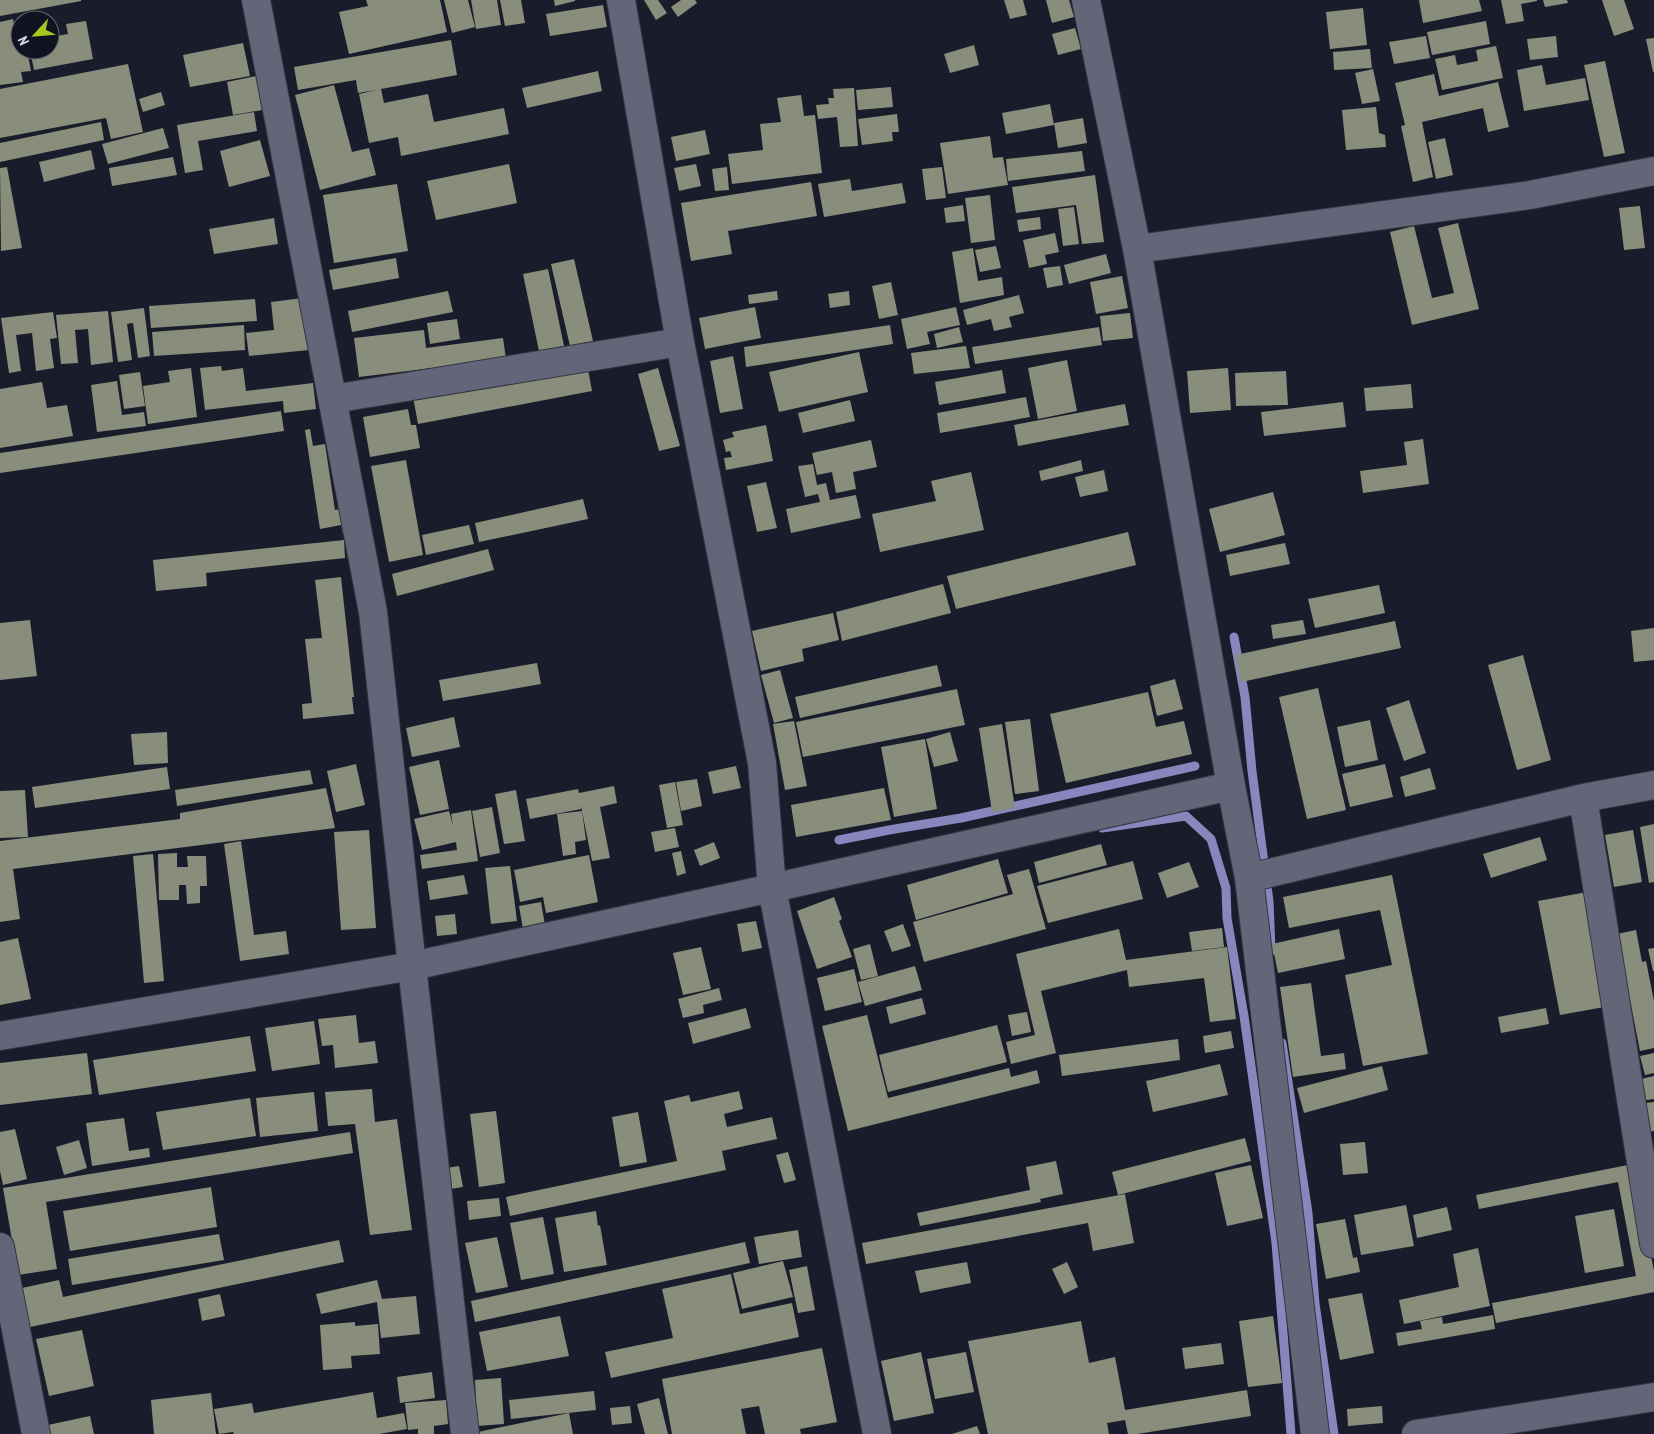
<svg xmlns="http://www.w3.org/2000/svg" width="1654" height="1434" viewBox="0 0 1654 1434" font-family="'PT Sans Narrow',sans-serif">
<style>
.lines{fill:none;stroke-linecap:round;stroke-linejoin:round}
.stream{stroke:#8787be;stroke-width:9}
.building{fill:#888e7b}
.minor-casing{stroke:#353542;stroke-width:30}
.minor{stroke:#646578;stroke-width:28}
</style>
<rect width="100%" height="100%" fill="#1b1c2b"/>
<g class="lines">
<path class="stream" d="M1234 637 1245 697 1252 771 1269 901 1271 951
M1102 828 1186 816 1211 839 1226 888 1227 918 1244 1016 1276 1243 1291 1434
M839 840 889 830 961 818 1195 766
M1282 1043 1308 1213 1315 1304 1334 1434"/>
</g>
<path class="building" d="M0 0H81V1L0 16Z
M366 0H440L447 32 349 54 339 12 368 6Z
M444 0H468L475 27 452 33Z
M471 0H497L501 25 476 29Z
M500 0H521L525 23 505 26Z
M554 0H575V1L555 6Z
M644 0H658L667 13 656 20Z
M681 0H695L697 3 678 17 671 7Z
M1004 0H1023L1027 15 1010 19Z
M1046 0H1069L1074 17 1052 23Z
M1419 0H1479L1482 11 1423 23Z
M1501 0H1537V1L1521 4 1524 21 1506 24Z
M1543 0H1567L1568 3 1545 7Z
M1602 0H1624L1634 29 1614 36Z
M603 5 607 27 550 36 546 14Z
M1363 8 1367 45 1330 49 1326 12Z
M13 19 15 30 20 29V50H27L31 71 21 72 23 82 0 85V22Z
M86 21 93 59 34 70 30 50H50V37L68 34 66 24Z
M1486 21 1490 44 1432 55 1427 32Z
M1075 28 1081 49 1058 55 1052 34Z
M1426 36 1430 58 1394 64 1389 42Z
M1556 36 1558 57 1530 60 1527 39Z
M1654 38V72H1653L1646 39Z
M451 40 457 75 381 89 384 103 428 94 434 122 504 108 509 134 401 156 398 137 369 143 359 94 376 90 358 93 356 80 298 90 294 67Z
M243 43 250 76 190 87 183 55Z
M974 45 979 65 950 73 944 54Z
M1496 46 1503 78 1442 90 1435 59 1455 55 1457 65 1478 61 1476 50Z
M1370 49 1372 68 1334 70 1333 52Z
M1605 61 1625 153 1604 157 1584 65Z
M128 64 143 132 111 139 106 118 0 138V89Z
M1542 65 1546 85 1585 78 1589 100 1524 111 1517 70Z
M1373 69 1380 101 1362 104 1355 73Z
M598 71 602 91 527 108 522 88Z
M1434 74 1439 96 1498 82 1509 127 1488 132 1483 108 1422 122 1433 177 1413 182 1401 126 1405 125 1395 83Z
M256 76 262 110 233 115 227 82Z
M334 85 352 152 369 148 376 175 320 190 295 95Z
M891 87 893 107 858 110 856 90Z
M854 88 858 146 840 147 837 117 818 119 816 105 829 104 828 98H834L833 89Z
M161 92 165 105 143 112 139 99Z
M801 95 804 116 815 115 822 173 732 184 728 154 763 150 760 124 781 122 777 98Z
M1050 104 1054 125 1006 134 1002 113Z
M1376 107 1379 133 1385 135 1386 147 1346 150 1342 110Z
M254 112 257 131 198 141 203 170 185 173 177 125Z
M897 114 899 132H892L893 141 862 145 858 119Z
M1083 118 1087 143 1058 148 1054 123Z
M101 122 104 140 0 162V143Z
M163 128 169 148 108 164 102 144Z
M705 130 710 154 676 161 671 137Z
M990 136 993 158 1003 157 1008 185 948 194 940 143Z
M1445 138 1453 175 1436 179 1428 142Z
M260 140 270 176 229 187 220 151Z
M91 150 95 169 44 182 39 162Z
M1082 151 1085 171 1008 181 1006 159Z
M173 157 177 175 112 186 109 168Z
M509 164 517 203 436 220 427 181Z
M696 164 701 186 679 191 674 168Z
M7 167 22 248 1 251 0 168Z
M727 167 729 190 715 191 712 169Z
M942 167 946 198 926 200 922 169Z
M1095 175 1104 242 1082 244 1076 205 1016 213 1012 187Z
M850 179 852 191 902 183 906 203 824 217 818 184Z
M811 182 817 216 728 231 732 254 691 261 681 203Z
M397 184 408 251 334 263 323 195Z
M990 195 995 240 971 243 965 198Z
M963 205 965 221 946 223 944 208Z
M1640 206 1645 248 1624 250 1619 208Z
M1074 207 1079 244 1063 246 1058 209Z
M1040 217 1041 229 1019 232 1017 220Z
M274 218 278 244 214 254 209 229Z
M1458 223 1479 309 1412 325 1390 232 1414 226 1432 298 1454 293 1438 228Z
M1055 233 1059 252 1045 255 1047 264 1029 268 1023 240Z
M996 246 1001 268 980 272 975 250Z
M973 248 978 281 1002 277 1004 295 960 303 952 252Z
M1106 254 1111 273 1069 284 1064 265Z
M396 258 399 278 333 290 329 270Z
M574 259 593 341 570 346 551 264Z
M1060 266 1063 285 1047 288 1043 268Z
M548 269 564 346 539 351 523 274Z
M1122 276 1128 308 1096 314 1090 282Z
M891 282 898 315 879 319 872 286Z
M448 291 453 312 352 332 348 311Z
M777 291 778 300 749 304 748 295Z
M849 291 850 305 830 308 828 294Z
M1019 295 1024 313 1009 317 1012 327 994 331 991 319 967 325 963 310Z
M303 298 309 350 249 356 246 333 274 330 271 302Z
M255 299 257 321 151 328 149 306Z
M755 307 761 338 705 349 699 318Z
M956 307 960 325 927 332 930 344 907 349 901 319Z
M144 308 150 356 138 358 133 323 127 324 132 360 118 362 111 312Z
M108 311 113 362 91 365 88 329 75 330 78 363 61 364 56 315Z
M53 312 57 338 50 339 54 368 36 371 32 333 16 335 21 371 9 373 1 318Z
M1130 313 1133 338 1103 341 1100 316Z
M457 319 460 339 430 344 427 323Z
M244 325 245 350 154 356 152 332Z
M890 325 893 344 746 367 744 347Z
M959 327 963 342 937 348 934 334Z
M1099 327 1102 345 975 364 972 347Z
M424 330 426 348 503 338 506 359 359 377 354 338Z
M966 346 970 368 914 374 911 353Z
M859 352 868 392 779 412 769 372Z
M733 356 743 409 720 413 710 361Z
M1067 360 1077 411 1038 419 1028 368Z
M587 364 592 391 418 424 413 397Z
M221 366 222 371 243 368 246 391 313 383 316 409 284 413 283 401 205 410 200 368Z
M191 368 197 417 148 424 143 386 170 382 168 371Z
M658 368 680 446 659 451 638 374Z
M1228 368 1231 410 1190 413 1187 371Z
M1002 370 1006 393 939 405 935 382Z
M1286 371 1288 405 1236 406 1235 373Z
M140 372 145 406 124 409 119 375Z
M117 381 122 415 144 412 146 426 97 432 91 385Z
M42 382 47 408 67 405 73 436 0 448V389Z
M1411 384 1413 408 1366 411 1364 388Z
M1026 397 1030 417 940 433 937 413Z
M850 400 855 421 803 433 798 413Z
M1343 402 1346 427 1264 436 1261 412Z
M1125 404 1129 425 1018 446 1014 425Z
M408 409 411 425H416L420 448 370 457 363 417Z
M281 411 284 431 0 473V453Z
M766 425 773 461 726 470 724 458 732 457 730 451 726 452 723 440 734 437 732 432Z
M310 429 313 446 325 444 335 510 346 508 350 534 343 535 341 525 320 529 305 430Z
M1423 439 1429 484 1363 493 1360 471 1407 465 1404 442Z
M871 440 877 467 853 472 856 489 836 493 832 472 817 475 812 453Z
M406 460 423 555 389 562 371 466Z
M1081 460 1083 471 1041 481 1039 471Z
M813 464 817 485 826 483 830 500 856 495 861 518 791 533 786 509 820 502 818 494 805 497 798 466Z
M1104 470 1108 491 1080 497 1075 477Z
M971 472 984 530 880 552 872 514 936 501 931 481Z
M766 482 777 528 757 532 747 486Z
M1273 492 1285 535 1220 552 1209 509Z
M583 499 588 519 479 542 475 523Z
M469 525 474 544 426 555 422 535Z
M1128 532 1136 565 956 609 947 576Z
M344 540 345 558 206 573 207 586 156 591 153 560Z
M1285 543 1290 564 1230 576 1226 555Z
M488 549 494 570 397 596 392 574Z
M341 577 354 697H352L354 714 303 719 302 704 312 703 305 639 322 638 315 580Z
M943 584 951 613 842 641 836 612Z
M1379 585 1385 613 1315 628 1308 599Z
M833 613 839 640 802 649 804 661 761 671 752 631Z
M30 620 37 676 0 680V623Z
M1303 620 1306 634 1273 639 1271 625Z
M1395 621 1401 648 1241 682 1235 655Z
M1654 628V660L1634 662 1631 631Z
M1523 655 1551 760 1517 770 1488 665Z
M537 663 541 684 443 701 439 680Z
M937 665 942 686 800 718 795 697Z
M780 670 793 718 774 723 761 675Z
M1175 679 1183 709 1157 716 1150 686Z
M1318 688 1346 810 1307 819 1279 697Z
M957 689 965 725 803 757 796 722Z
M1148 692 1156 727 1184 721 1192 754 1066 783 1050 714Z
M1409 700 1426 753 1404 761 1386 708Z
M454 717 460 747 412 757 406 728Z
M1030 719 1039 791 1015 794 1005 722Z
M1370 720 1378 760 1345 767 1337 727Z
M794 721 807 786 785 790 773 724Z
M1002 724 1015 808 992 812 979 728Z
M167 732 168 763 134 765 131 734Z
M950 732 958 761 934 767 926 739Z
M925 739 937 809 894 817 881 747Z
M439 760 449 809 420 815 409 767Z
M356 764 365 805 336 812 327 771Z
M1385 764 1393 797 1350 807 1342 774Z
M736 766 741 788 713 794 708 772Z
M167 767 170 789 35 808 32 787Z
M1430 768 1436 789 1405 797 1400 777Z
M310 770 313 784 177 806 175 790Z
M697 779 702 806 681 811 676 782Z
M675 782 683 825 667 828 659 785Z
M614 786 617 803 600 807 610 858 592 861 581 806V809L530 819 526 799 578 789 579 793Z
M326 788 335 828 13 869 20 919 0 922V841L180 819V813Z
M884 788 891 820 796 837 791 805Z
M25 790 28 837 0 838V791Z
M516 790 525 841 504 844 495 794Z
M492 807 500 853 480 857 472 811Z
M471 810 478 861 422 869 420 855 457 850 456 842 422 850 414 819 449 811 453 826 451 814Z
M582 811 586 840 575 842 576 854 563 856 557 814Z
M1654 824V882L1649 883 1640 827Z
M675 828 679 847 655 852 651 832Z
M369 830 376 928 341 930 334 832Z
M1633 830 1642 882 1614 887 1605 835Z
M1540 837 1547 860 1491 878 1483 854Z
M241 841 254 935 286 931 289 954 240 961 224 844Z
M714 842 720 858 700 866 694 850Z
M1101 844 1107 865 1039 883 1034 862Z
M681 851 686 873 677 876 672 853Z
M177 853V867H188L187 856H206L207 886H200V903L187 904 186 885H179V900H159L158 854Z
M153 854 164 981 144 983 133 856Z
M589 855 598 902 546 913 543 897 520 902 514 870Z
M998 859 1008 893 916 920 907 885Z
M1133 861 1143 899 1048 923 1037 886Z
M1189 862 1199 887 1167 898 1158 873Z
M510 866 517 921 491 924 485 868Z
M1029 869 1046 929 924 962 913 922 1013 894 1007 875Z
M464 875 468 894 430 900 427 881Z
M1392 875 1428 1054 1363 1066 1345 975 1392 965 1380 910 1289 928 1283 897Z
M1587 892 1610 1006 1560 1015 1538 901Z
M834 897 842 919 839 921 852 957 817 969 797 911Z
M541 902 545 925 523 929 519 906Z
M455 914 457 934 437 936 435 916Z
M756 921 762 948 742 952 737 924Z
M903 924 911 946 892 952 884 931Z
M1222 928 1224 947 1192 951 1189 932Z
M1119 929 1126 960 1227 947 1236 1019 1210 1022 1204 978 1129 987 1127 970 1041 991 1056 1053 1011 1064 1006 1042 1035 1035 1016 954Z
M1339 929 1345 959 1278 973 1272 944Z
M1636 930 1642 962 1646 961 1654 1001V1048L1640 1051 1617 934Z
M18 938 31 999 0 1005V942Z
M870 944 878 976 861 980 853 949Z
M701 947 711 989 683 995 673 953Z
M1654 948V971H1653L1648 949Z
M915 966 922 990 865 1006 858 982Z
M854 969 862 1002 825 1011 817 978Z
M1311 983 1321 1056 1344 1053 1346 1069 1293 1077 1280 987Z
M719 988 722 1000 703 1005 704 1013 683 1018 678 999Z
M922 998 926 1014 890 1024 886 1007Z
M746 1008 751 1028 693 1044 688 1023Z
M1546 1008 1549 1024 1501 1033 1498 1017Z
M1027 1012 1031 1032 1012 1036 1008 1015Z
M356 1015 359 1043 375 1041 378 1063 335 1068 333 1045 322 1046 318 1019Z
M867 1015 888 1098 1009 1068 1011 1077 1037 1070 1040 1083 848 1131 822 1026Z
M314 1021 320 1064 272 1071 265 1028Z
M997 1025 1007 1062 888 1092 879 1055Z
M1231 1031 1234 1048 1205 1053 1203 1036Z
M250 1036 256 1071 99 1095 93 1060Z
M1178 1039 1180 1060 1062 1076 1059 1055Z
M87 1053 92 1094 0 1105V1063Z
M1654 1053V1073L1645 1075 1640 1056Z
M1220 1064 1228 1095 1153 1112 1146 1081Z
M1382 1066 1388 1090 1304 1113 1297 1088Z
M1654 1076V1099L1646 1100 1641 1079Z
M372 1089 375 1122 397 1119 412 1230 370 1235 355 1124 328 1126 325 1092Z
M739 1091 743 1109 724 1114 727 1127 772 1117 777 1139 722 1151 726 1170 510 1216 506 1197 677 1161 664 1101 689 1095 691 1102Z
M314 1092 318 1131 260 1137 256 1098Z
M250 1098 256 1136 163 1150 156 1112Z
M1654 1102V1131L1649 1132 1645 1103Z
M496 1111 505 1183 479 1187 470 1114Z
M638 1112 647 1162 620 1167 612 1117Z
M124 1118 129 1151 149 1148 150 1157 92 1166 86 1123Z
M15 1129 27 1179 3 1185 0 1171V1132Z
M350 1132 353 1153 46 1202 57 1269 18 1275 3 1188Z
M1245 1138 1251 1161 1118 1195 1112 1172Z
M79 1140 87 1168 64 1175 56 1147Z
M1365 1142 1368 1173 1343 1175 1340 1144Z
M788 1152 796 1180 784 1183 776 1155Z
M1056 1161 1063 1194 1040 1199 1041 1202 920 1226 917 1213 1030 1190 1026 1167Z
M1633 1164 1654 1271V1292L1496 1323 1492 1303 1636 1276 1618 1182 1479 1209 1476 1195Z
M1251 1165 1263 1218 1227 1226 1215 1173Z
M459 1166 463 1187 450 1189 446 1168Z
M211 1187 217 1227 70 1251 63 1211Z
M1125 1194 1134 1243 1093 1251 1088 1223 866 1264 862 1243Z
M499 1198 501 1216 469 1220 467 1201Z
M1406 1205 1414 1246 1361 1255 1354 1215Z
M1447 1207 1452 1230 1417 1238 1413 1215Z
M1614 1209 1624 1266 1585 1273 1575 1216Z
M596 1211 598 1226 600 1225 607 1265 564 1272 555 1218Z
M543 1217 554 1274 521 1280 510 1223Z
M1345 1219 1353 1258 1357 1257 1360 1272 1326 1279 1316 1224Z
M798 1230 802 1257 759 1264 754 1237Z
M219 1234 224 1260 72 1285 68 1259Z
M497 1237 508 1287 476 1293 465 1243Z
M339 1240 344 1262 30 1327 22 1288 59 1280 63 1297Z
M745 1242 750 1263 475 1322 471 1301Z
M1478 1248 1490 1306 1404 1324 1399 1300 1459 1287 1453 1254Z
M783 1261 793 1297 742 1309 733 1273Z
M967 1262 971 1283 920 1293 915 1271Z
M1067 1262 1078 1287 1064 1294 1052 1269Z
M807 1266 815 1310 798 1313 789 1270Z
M731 1274 740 1314 792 1303 799 1337 611 1378 605 1352 673 1338 662 1289Z
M377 1280 382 1299 416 1296 420 1334 381 1338 377 1302 321 1314 316 1294Z
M1362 1293 1374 1353 1340 1360 1328 1299Z
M220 1294 225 1316 202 1321 198 1299Z
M1493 1315 1495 1329 1398 1346 1396 1333 1422 1329 1420 1321 1442 1317 1443 1324Z
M560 1316 569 1356 487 1371 479 1332Z
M1273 1316 1282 1383 1248 1387 1239 1321Z
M1081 1321 1089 1363 1115 1357 1125 1410 1247 1390 1251 1416 1137 1434H1128L1125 1420 1107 1423 1109 1434H988L968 1341Z
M355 1322V1326L378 1324 380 1354 351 1356 352 1368 323 1370 320 1325Z
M82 1330 94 1386 49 1396 36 1339Z
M1221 1343 1224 1364 1185 1369 1182 1348Z
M822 1348 837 1422 800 1429 801 1434H765L759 1406 741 1409 746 1434H672L662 1379Z
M921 1352 934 1413 894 1421 881 1361Z
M966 1352 974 1392 935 1399 927 1359Z
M432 1372 435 1398 400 1403 397 1377Z
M501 1378 504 1424 477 1426 475 1380Z
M594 1391 596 1410 511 1419 509 1400Z
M373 1392 377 1418 404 1413 407 1429 379 1434H234L233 1432 219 1434 214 1409 252 1403 254 1413Z
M211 1393 216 1434H154L151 1400Z
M659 1398 668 1434H645L637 1404Z
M446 1400 448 1424 434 1426V1434H418V1429L408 1430 405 1403Z
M630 1406 632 1423 612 1425 610 1408Z
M1382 1406 1383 1423 1348 1426 1347 1409Z
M569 1413 573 1434H473V1433Z
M90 1416 94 1434H50L48 1425Z
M977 1426 980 1434H952Z"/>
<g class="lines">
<defs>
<path id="minor" d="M256 0 373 612 412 966 465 1434
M621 0 680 342 762 763 772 888 877 1434
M1086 0 1137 249 1231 786 1249 878 1315 1434
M1137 249 1530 195 1654 171
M333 399 680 342
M1583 798 1654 1244
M1249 878 1583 798 1654 785
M0 1036 412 966 772 888 1231 786
M0 1247 36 1434
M1416 1434 1654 1397"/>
</defs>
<use href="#minor" class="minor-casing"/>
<use href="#minor" class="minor"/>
</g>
<g transform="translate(35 35) rotate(244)"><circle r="24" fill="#121321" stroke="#636471"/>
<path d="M0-4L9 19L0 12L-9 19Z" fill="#a6c821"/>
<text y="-8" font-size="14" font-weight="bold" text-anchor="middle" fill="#dcdde8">N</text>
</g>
</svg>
